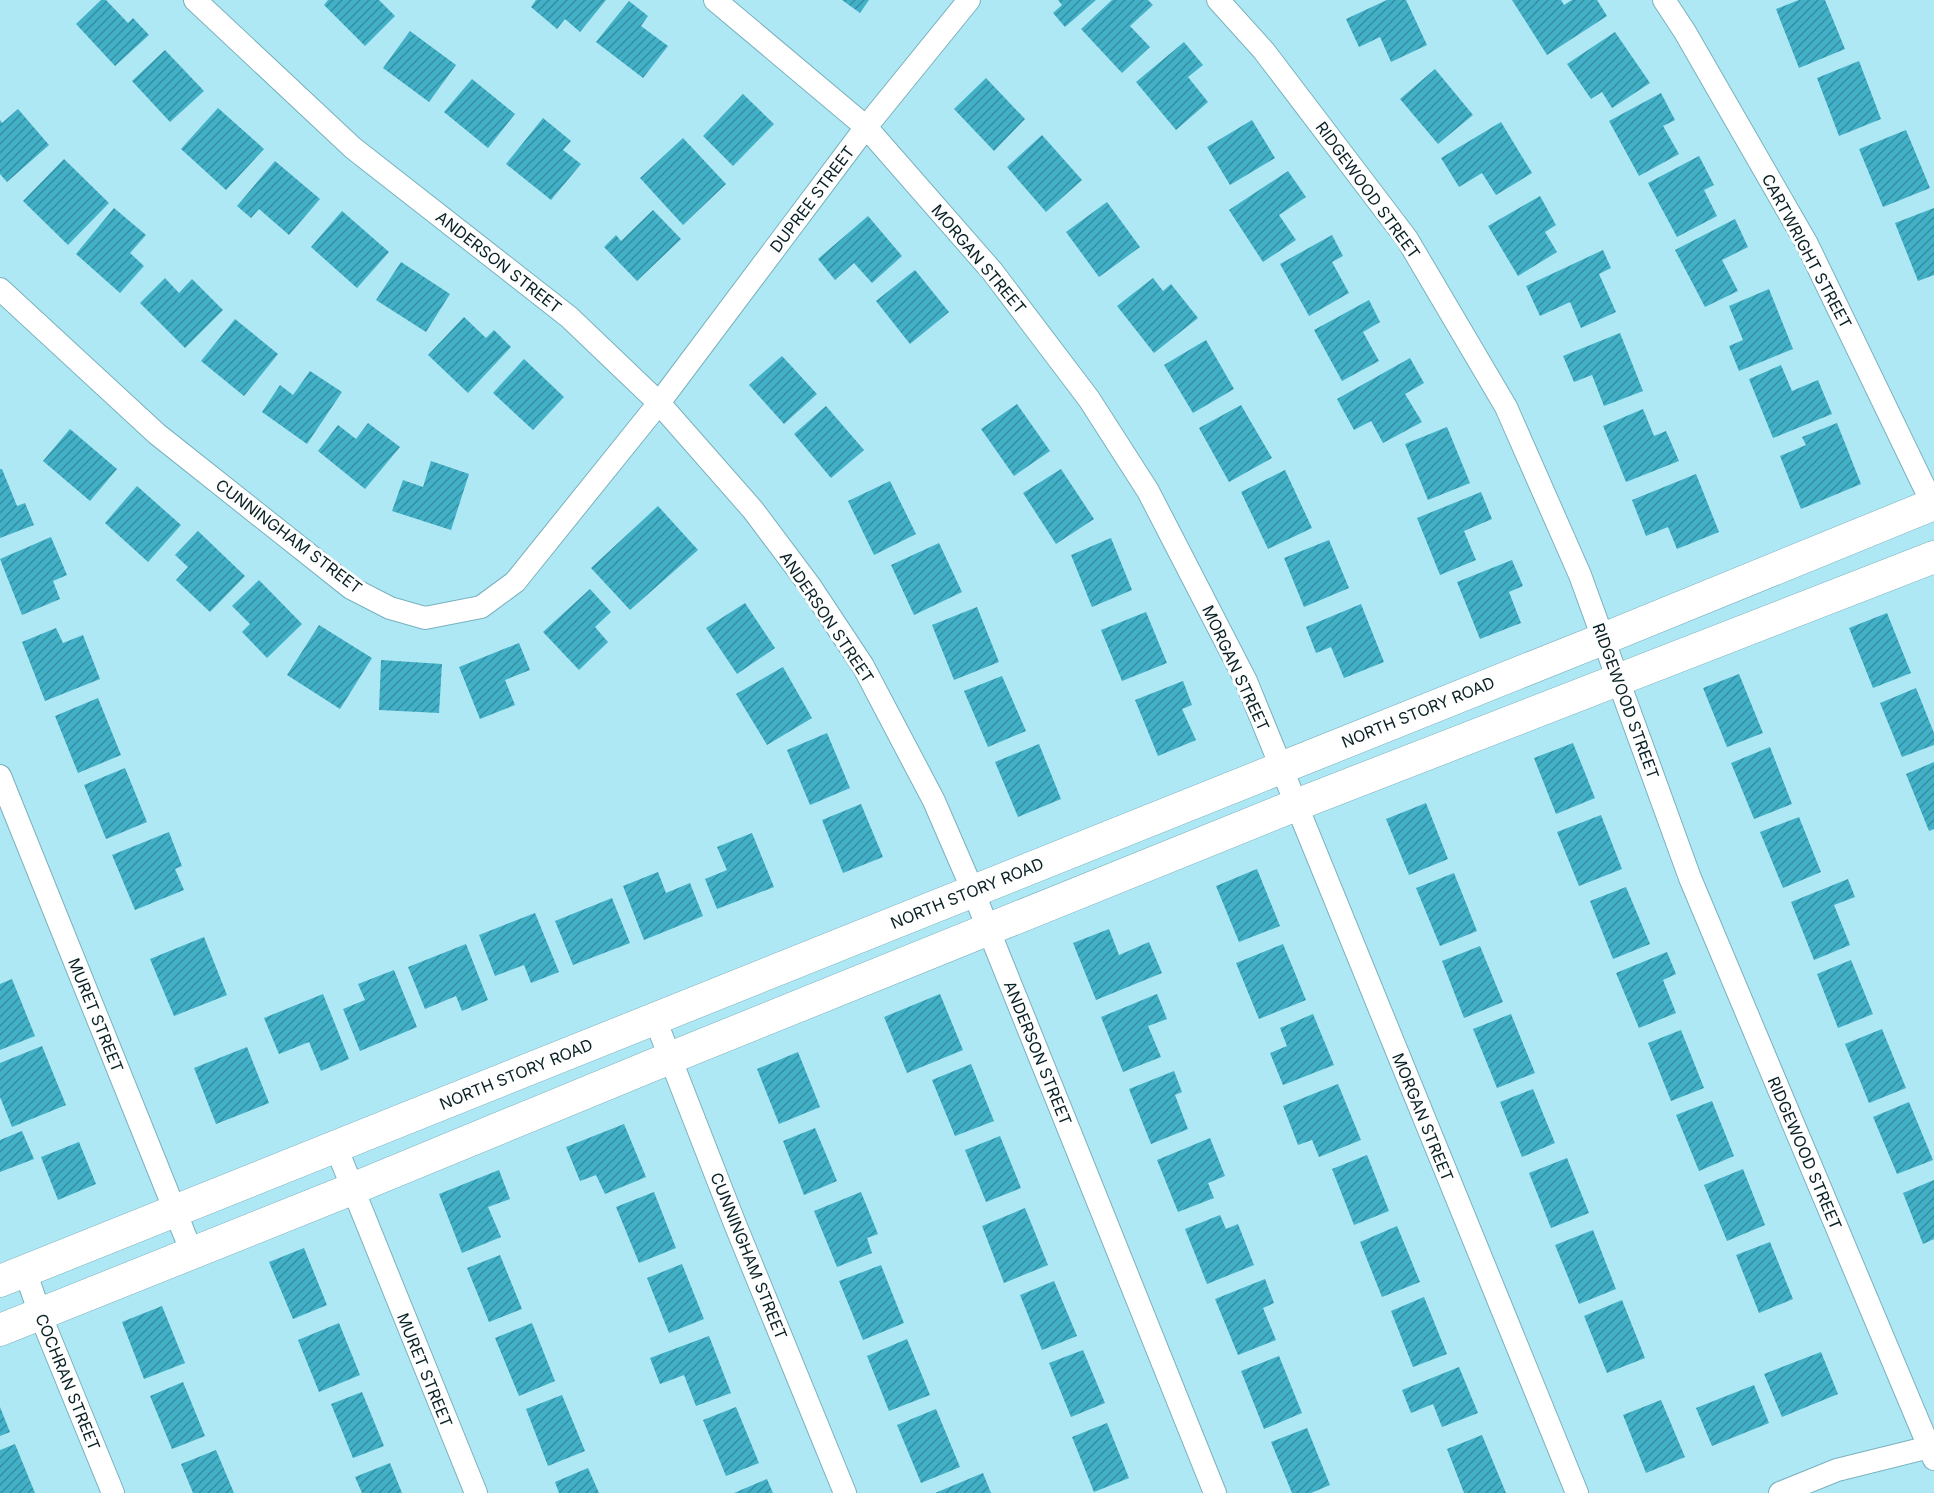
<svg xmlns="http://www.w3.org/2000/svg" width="1934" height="1493" viewBox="0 0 1934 1493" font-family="Inter,sans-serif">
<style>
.building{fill:url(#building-hatch)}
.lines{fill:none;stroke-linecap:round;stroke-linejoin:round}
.street-casing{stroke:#7ab1be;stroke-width:24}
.secondary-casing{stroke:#7ab1be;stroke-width:33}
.street{stroke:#fff;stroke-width:22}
.secondary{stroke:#fff;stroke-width:32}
.labels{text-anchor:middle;stroke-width:6;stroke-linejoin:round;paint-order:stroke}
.street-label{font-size:16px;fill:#092025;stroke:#fefefe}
</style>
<defs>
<pattern id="building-hatch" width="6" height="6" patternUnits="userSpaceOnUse" patternTransform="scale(1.5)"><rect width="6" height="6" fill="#42b0c6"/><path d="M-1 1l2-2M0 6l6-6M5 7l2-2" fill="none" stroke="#358fa1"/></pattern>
</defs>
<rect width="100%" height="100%" fill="#afe8f5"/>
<path class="building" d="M101 0H106L128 23 133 18 149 35 115 66 76 24Z
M328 0H379L395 16 365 46 324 5Z
M536 0H606L580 32 565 19 557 29 531 7Z
M842 0H869L860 13Z
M1058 0H1096L1065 27 1053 13 1062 5Z
M1112 0H1148L1153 5 1130 26 1150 47 1122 73 1081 29Z
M1387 0H1406L1427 45 1391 62 1380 37 1359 47 1346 19Z
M1512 0H1561L1564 5 1572 0H1597L1607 16 1547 55Z
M1799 0H1825L1845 49 1799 68 1776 9Z
M629 1 648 16 641 26 668 46 643 78 596 42Z
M410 31 456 65 429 102 383 68Z
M1615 32 1650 83 1612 108 1602 92 1591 99 1567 64Z
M1184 42 1203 65 1188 77 1208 102 1176 130 1136 82Z
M165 50 204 91 170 122 132 81Z
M1859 61 1881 119 1839 136 1817 78Z
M1435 69 1473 115 1438 144 1400 99Z
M986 78 1025 119 994 151 954 109Z
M472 79 515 114 488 148 444 112Z
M1661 93 1675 120 1663 126 1679 154 1639 176 1609 121Z
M743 94 774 124 733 166 703 136Z
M218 108 264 149 226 190 181 149Z
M18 109 49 145 7 182 0 174V120L2 123Z
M543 118 571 141 563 150 581 164 551 200 506 164Z
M1252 120 1275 158 1230 185 1207 147Z
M1501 122 1532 173 1496 195 1482 173 1459 187 1441 158Z
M1906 130 1930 188 1883 207 1859 149Z
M1042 135 1082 180 1046 212 1007 167Z
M683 138 726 184 683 225 640 178Z
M1699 156 1714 185 1704 190 1717 216 1677 237 1648 183Z
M64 159 109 203 68 245 23 201Z
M275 161 320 199 289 235 259 209 251 218 237 206Z
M1288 171 1306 197 1279 215 1296 240 1263 262 1229 210Z
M1540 196 1556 225 1545 232 1557 252 1518 276 1488 226Z
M1107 202 1140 247 1099 277 1066 232Z
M114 208 146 235 130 253 144 266 120 293 76 254Z
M1934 208V275L1918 281 1895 223Z
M653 210 681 239 637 281 604 247 616 235 621 241Z
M342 211 389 252 357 288 311 247Z
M868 216 902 256 872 283 854 263 835 280 818 259Z
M1735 219 1748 247 1722 260 1738 291 1705 307 1675 250Z
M1332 235 1343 256 1332 262 1349 293 1309 316 1280 264Z
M1603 250 1611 268 1599 274 1616 312 1581 328 1570 302 1540 316 1526 286Z
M401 262 450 294 426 332 376 300Z
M915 270 949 312 910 344 876 301Z
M165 278 179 293 192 279 223 310 185 348 140 303Z
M1153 278 1163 291 1171 284 1198 318 1154 353 1117 306Z
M1769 289 1793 349 1739 371 1729 346 1743 340 1729 306Z
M1369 300 1380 322 1363 332 1379 361 1342 381 1314 330Z
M464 317 486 338 494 330 511 347 468 393 428 355Z
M235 319 278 354 244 396 201 361Z
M1620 333 1643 391 1604 406 1592 375 1574 382 1563 356Z
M1206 340 1234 389 1193 413 1164 365Z
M782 356 817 394 784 424 749 385Z
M1410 358 1424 383 1405 394 1422 422 1383 443 1371 421 1354 430 1337 399Z
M524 359 564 397 533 430 493 393Z
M1781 365 1792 391 1818 380 1832 414 1773 438 1749 379Z
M310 371 342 392 307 444 262 412 280 385 293 395Z
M1017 404 1050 451 1014 476 981 429Z
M1241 405 1272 458 1229 482 1199 428Z
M826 406 864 450 831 478 794 434Z
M1643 409 1654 436 1666 431 1679 461 1626 482 1603 426Z
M368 423 400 447 365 489 318 451 338 425 356 439Z
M1837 423 1861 484 1801 509 1780 456 1806 445 1802 437Z
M1447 427 1470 483 1428 500 1405 444Z
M70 429 117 469 90 501 43 461Z
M431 461 469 474 451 530 392 511 403 480 423 487Z
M0 469H2L17 506 25 503 34 525 0 538Z
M1061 469 1094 519 1056 544 1023 493Z
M1285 470 1312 528 1268 549 1241 492Z
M1696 474 1719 532 1677 549 1668 527 1646 536 1632 500Z
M890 481 916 534 874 555 848 501Z
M137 486 181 525 148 562 105 523Z
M1481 492 1492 519 1464 531 1476 560 1440 575 1417 518Z
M658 506 698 550 630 610 591 568Z
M198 531 245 576 210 612 176 580 188 567 175 555Z
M51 537 67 575 53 581 60 599 22 615 0 559Z
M1111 538 1132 590 1092 607 1071 555Z
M1329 540 1349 588 1304 607 1284 558Z
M939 543 962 592 914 615 891 565Z
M1512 560 1523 586 1509 592 1521 623 1480 639 1457 582Z
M259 580 302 624 267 658 242 632 250 624 232 606Z
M590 589 611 612 595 627 608 642 579 670 543 632Z
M745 603 775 648 737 674 706 628Z
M1361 604 1384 662 1344 678 1331 647 1316 653 1306 627Z
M977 607 999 662 954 680 932 625Z
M1146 612 1167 663 1122 681 1101 630Z
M1887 613 1911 673 1873 688 1849 628Z
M319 625 372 658 340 709 287 675Z
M56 628 63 643 83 635 100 679 45 701 22 642Z
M519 643 530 670 505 680 515 705 480 719 459 667Z
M381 660 442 664 439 713 379 710Z
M783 667 812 718 767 745 736 694Z
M1739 674 1763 733 1727 747 1703 688Z
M1002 676 1026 731 988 747 964 691Z
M1183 681 1192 705 1182 709 1196 740 1158 756 1135 700Z
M1916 688 1934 733V745L1902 757 1880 703Z
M98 698 121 755 78 773 55 716Z
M827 733 850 788 810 805 787 750Z
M1573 743 1595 798 1556 814 1534 758Z
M1039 744 1061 799 1018 817 995 762Z
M1770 747 1792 804 1754 819 1731 763Z
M1934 762V829L1929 831 1906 774Z
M125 768 147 822 106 839 84 785Z
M1426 803 1448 859 1409 875 1386 819Z
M861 804 883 857 843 873 822 820Z
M1601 815 1622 869 1579 886 1557 832Z
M1799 817 1821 872 1783 888 1760 832Z
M169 832 182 866 175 869 184 890 135 910 112 855Z
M752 833 774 887 717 909 705 879 727 870 717 847Z
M1257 869 1280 926 1239 942 1216 886Z
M658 872 666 893 690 883 703 916 644 940 623 886Z
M1454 873 1477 931 1440 946 1416 888Z
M1848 879 1855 897 1834 905 1850 945 1814 960 1791 902Z
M1626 887 1650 944 1613 959 1590 901Z
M612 898 630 943 573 965 555 921Z
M535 913 559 972 531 983 524 965 495 976 479 935Z
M1109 929 1119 955 1149 942 1162 973 1096 1000 1073 943Z
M204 937 227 995 174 1016 150 959Z
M466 944 488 1000 462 1011 456 996 425 1009 408 967Z
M1283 944 1306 1000 1259 1019 1236 963Z
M1480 946 1503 1002 1464 1018 1442 961Z
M1667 952 1676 974 1663 980 1676 1013 1639 1028 1616 973Z
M1851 960 1873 1014 1838 1028 1817 974Z
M394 970 417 1027 360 1051 343 1009 365 1000 358 984Z
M12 979 35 1036 0 1050V984Z
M323 994 349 1059 321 1071 309 1042 279 1054 264 1018Z
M940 994 963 1050 907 1073 884 1017Z
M1157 994 1167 1019 1148 1026 1161 1057 1123 1072 1101 1017Z
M1313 1014 1334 1065 1283 1085 1270 1053 1287 1046 1280 1028Z
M1511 1014 1535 1073 1497 1088 1473 1029Z
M1882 1029 1906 1088 1869 1103 1845 1044Z
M1681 1030 1704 1088 1671 1101 1648 1043Z
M42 1046 66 1105 12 1127 0 1097V1063Z
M247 1047 269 1103 216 1124 194 1068Z
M798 1052 820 1107 779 1124 757 1069Z
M971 1064 994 1121 955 1136 932 1080Z
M1174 1071 1182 1092 1175 1095 1188 1129 1151 1144 1129 1089Z
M1338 1084 1361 1140 1319 1157 1312 1140 1298 1145 1283 1106Z
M1533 1089 1555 1143 1522 1157 1500 1102Z
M1712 1101 1734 1156 1699 1171 1676 1115Z
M1909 1102 1933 1160 1897 1174 1873 1117Z
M624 1124 646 1177 605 1194 596 1175 580 1181 566 1147Z
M815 1128 837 1181 804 1195 783 1141Z
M22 1131 34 1159 0 1172V1140Z
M1000 1136 1021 1188 986 1202 965 1150Z
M1210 1138 1225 1176 1208 1183 1214 1198 1178 1212 1157 1160Z
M79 1142 96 1184 58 1200 41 1157Z
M1367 1155 1389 1211 1354 1225 1332 1169Z
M1567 1158 1589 1213 1551 1228 1529 1173Z
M1743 1169 1765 1225 1727 1241 1704 1185Z
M499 1170 510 1199 488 1207 501 1237 462 1253 439 1194Z
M1934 1180V1239L1923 1244 1903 1193Z
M654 1192 676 1248 639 1263 616 1207Z
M861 1192 878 1234 867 1238 872 1253 837 1267 814 1211Z
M1025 1208 1048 1265 1004 1283 982 1226Z
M1220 1215 1226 1229 1238 1224 1254 1265 1207 1284 1185 1229Z
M1397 1226 1420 1282 1382 1297 1360 1242Z
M1593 1230 1616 1289 1579 1304 1555 1245Z
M1770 1242 1793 1299 1759 1313 1736 1255Z
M304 1248 327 1305 293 1319 269 1262Z
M500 1255 522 1309 489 1322 467 1268Z
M682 1264 704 1319 669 1333 647 1278Z
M881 1265 904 1323 863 1340 839 1281Z
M1265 1279 1274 1303 1263 1308 1276 1340 1238 1355 1215 1299Z
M1054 1281 1077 1336 1042 1350 1020 1295Z
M1424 1297 1447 1354 1413 1367 1391 1311Z
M1622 1300 1645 1358 1607 1373 1584 1316Z
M162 1306 185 1363 144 1379 122 1322Z
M339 1323 360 1375 319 1392 298 1340Z
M532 1323 555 1381 519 1396 495 1338Z
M709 1336 731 1393 696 1406 684 1375 660 1384 650 1358Z
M907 1339 930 1395 889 1411 867 1356Z
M1083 1350 1105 1403 1071 1417 1049 1363Z
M1821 1352 1838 1394 1782 1417 1764 1374Z
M1279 1356 1302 1413 1264 1429 1241 1371Z
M1459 1367 1478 1413 1442 1427 1433 1404 1411 1413 1402 1390Z
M183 1382 205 1436 172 1449 150 1396Z
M1754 1385 1769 1423 1712 1446 1696 1408Z
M362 1392 384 1446 353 1458 331 1404Z
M562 1395 585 1451 548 1466 526 1409Z
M1661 1400 1685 1457 1646 1473 1623 1415Z
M0 1407 10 1432 0 1436Z
M736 1407 759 1463 726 1476 703 1420Z
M936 1409 960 1467 921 1483 897 1425Z
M1107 1423 1129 1478 1094 1492 1072 1437Z
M1307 1428 1330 1485 1311 1493H1292L1271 1442Z
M1482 1435 1506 1493H1464L1447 1449Z
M15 1444 35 1493H0V1450Z
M216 1450 234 1493H193L181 1464Z
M390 1463 402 1493H362L355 1477Z
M588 1468 599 1493H559L555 1482Z
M983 1473 991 1493H935Z
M767 1479 773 1493H734Z"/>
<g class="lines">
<defs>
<path id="street" d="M195 0 353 148 569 317 659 403 753 510 810 586 863 666 934 801 973 891 1215 1493
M715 0 866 127 992 271 1089 399 1148 491 1246 681 1577 1493
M1218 0 1264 51 1407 239 1506 407 1580 575 1690 878 1934 1459
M1664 0 1685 32 1807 244 1933 505 1934 509
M0 289 157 434 351 588 390 608 425 618 481 607 515 582 659 403 866 127 969 0
M0 776 192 1253
M655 1019 735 1224 845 1493
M336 1147 476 1493
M25 1271 40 1314 113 1493
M1780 1493 1837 1470 1934 1446"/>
<path id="secondary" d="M0 1281 1603 639 1934 504
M0 1330 352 1189 670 1058 1296 805 1934 557"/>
</defs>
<use href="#street" class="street-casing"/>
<use href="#secondary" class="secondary-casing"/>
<use href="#street" class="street"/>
<use href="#secondary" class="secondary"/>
</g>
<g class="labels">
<g class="street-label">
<text transform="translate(1368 190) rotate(54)" y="6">RIDGEWOOD STREET</text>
<text transform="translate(812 199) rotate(-53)" y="6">DUPREE STREET</text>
<text transform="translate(1807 251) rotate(62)" y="6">CARTWRIGHT STREET</text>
<text transform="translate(979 259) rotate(50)" y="6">MORGAN STREET</text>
<text transform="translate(499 262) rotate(38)" y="6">ANDERSON STREET</text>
<text transform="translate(289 536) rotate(37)" y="6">CUNNINGHAM STREET</text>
<text transform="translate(827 617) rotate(56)" y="6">ANDERSON STREET</text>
<text transform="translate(1236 668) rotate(65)" y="6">MORGAN STREET</text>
<text transform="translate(1626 701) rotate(70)" y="6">RIDGEWOOD STREET</text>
<text transform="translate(1418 712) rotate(-22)" y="6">NORTH STORY ROAD</text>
<text transform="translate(967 893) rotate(-22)" y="6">NORTH STORY ROAD</text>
<text transform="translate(96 1015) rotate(68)" y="6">MURET STREET</text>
<text transform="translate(1038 1053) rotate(68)" y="6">ANDERSON STREET</text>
<text transform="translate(516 1074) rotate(-22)" y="6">NORTH STORY ROAD</text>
<text transform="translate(1423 1117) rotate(68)" y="6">MORGAN STREET</text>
<text transform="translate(1805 1153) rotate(67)" y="6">RIDGEWOOD STREET</text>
<text transform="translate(749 1256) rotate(68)" y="6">CUNNINGHAM STREET</text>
<text transform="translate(425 1370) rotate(68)" y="6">MURET STREET</text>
<text transform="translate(68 1382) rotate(68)" y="6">COCHRAN STREET</text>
</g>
</g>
</svg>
